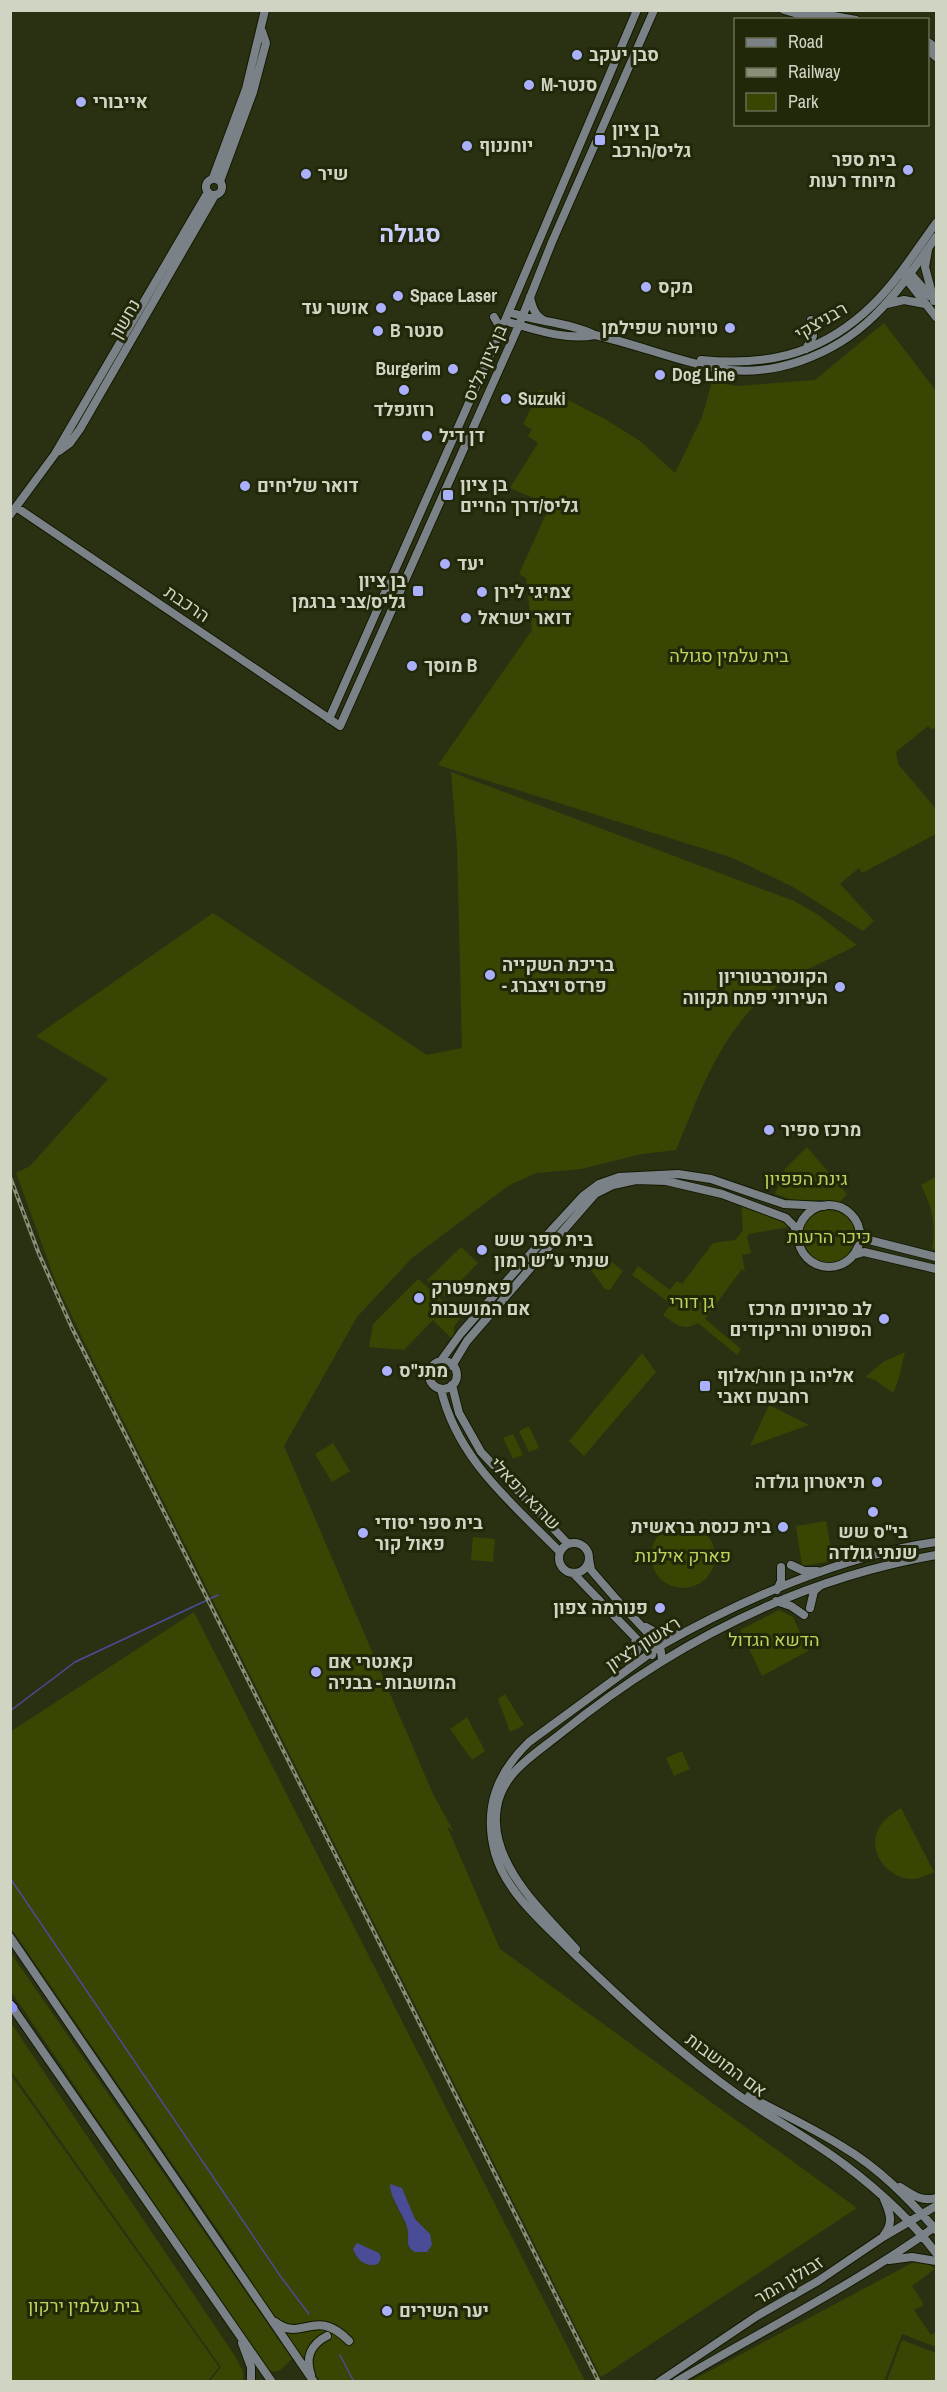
<svg xmlns="http://www.w3.org/2000/svg" width="947" height="2392" viewBox="0 0 947 2392" font-family="'Archivo Narrow',Heebo,sans-serif">
<style>
.green{fill:#394502;fill-rule:evenodd}
.water{fill:#4b4c98}
.lines{fill:none;stroke-linecap:round;stroke-linejoin:round}
.stream{stroke:#4b4c98;stroke-width:1.5}
.secondary-casing{stroke:#131900;stroke-width:10}
.highway-casing{stroke:#131900;stroke-width:12}
.secondary{stroke:#7a8288;stroke-width:8}
.highway{stroke:#8e93f3;stroke-width:9}
.rail-casing{stroke:#8a8f78;stroke-width:4}
.rail{stroke:#212709;stroke-width:1.5;stroke-dasharray:4.5;stroke-linecap:butt}
.poi-dot{fill:#aab0fc;stroke:#212709;stroke-width:2}
.labels{text-anchor:middle;stroke-width:6;stroke-linejoin:round;paint-order:stroke}
.poi-label{font-size:18px;font-weight:bold;fill:#d0d5c3;stroke:#212709;text-anchor:start}
.street-label{font-size:18px;fill:#d0d5c3;stroke:#212709}
.park-label{font-size:18px;fill:#bbd55c;stroke:#212709}
.district-label{font-size:24px;font-weight:bold;fill:#cacffa;stroke:#212709}
</style>
<rect width="100%" height="100%" fill="#2a3113"/>
<path class="green" d="M884 323 936 391V726L932 730 928 726 896 752 898 764 936 809V834L862 873 859 868 840 884 874 921 863 931 793 887 733 858 438 765 532 630 526 578 519 574 550 505 510 488 538 443 528 436 532 430 523 424 540 390 559 400 560 396 605 419 640 441 675 473 702 417 712 382 737 386 815 380Z
M451 772 794 901 817 914 857 945C833 958 797 973 775 988 723 1026 700 1092 676 1150L642 1154 581 1169 536 1173 508 1186 412 1258 357 1317 284 1446 433 1794 454 1832 447 1826 500 1949 857 2208 601 2377 94 1362 56 1283 16 1173 30 1166 108 1079 36 1036 213 913 427 1055 462 1048 457 847Z
M807 1147 847 1194 839 1203 819 1200 799 1202 775 1194 785 1169Z
M936 1177V1250L932 1249C936 1223 933 1209 921 1185Z
M741 1201 794 1226 749 1234 747 1237 751 1253 742 1255 745 1272 742 1269 705 1319 741 1349 737 1355 698 1323C684 1332 675 1324 663 1315L671 1304 632 1275 638 1266 670 1290 677 1281 682 1284 713 1243 735 1240 743 1230Z
M802 1237a27 27 0 1 1 54 0a27 27 0 1 1-54 0Z
M461 1247 478 1263 445 1297 427 1280Z
M602 1254 623 1271 610 1290 605 1289 590 1269Z
M418 1279 461 1317 454 1327V1335L451 1338 433 1320 404 1350 369 1347 373 1324Z
M905 1352C900 1369 901 1377 893 1393L875 1380 865 1377 883 1362Z
M642 1353 656 1372 584 1456 569 1441Z
M769 1405 809 1425 750 1446Z
M529 1426 539 1448 529 1452 519 1431Z
M513 1434 523 1455 513 1459 503 1438Z
M333 1443 350 1471 332 1482 315 1454Z
M826 1521 833 1561 802 1566 796 1526Z
M651 1556a32 32 0 1 1 64 0a32 32 0 1 1-64 0Z
M473 1537 495 1539 493 1562 471 1560Z
M779 1610 793 1617 808 1651 762 1676 740 1630Z
M194 1612 585 2381H320L266 2306 233 2252 11 1928 10 1732ZM397 2186C409 2195 408 2212 418 2223L411 2250C405 2241 411 2236 407 2227 402 2214 393 2205 392 2190Z
M505 1694 524 1725 510 1732 498 1699Z
M467 1717 485 1751 472 1760 450 1729Z
M682 1751 690 1769 674 1776 666 1758Z
M901 1808 934 1872C927 1875 920 1879 912 1879 889 1879 867 1853 878 1830 883 1819 892 1814 901 1808Z
M10 1952 292 2359 279 2371 268 2372 11 1991Z
M11 2023 235 2356 243 2371V2381H210L221 2367 11 2071Z
M11 2075 219 2367 208 2381H11Z
M925 2260 935 2269 912 2286 924 2305 914 2310 931 2335 936 2332V2347L902 2334 884 2381 689 2382 912 2263Z
M902 2340 936 2353V2381H887Z"/>
<path class="water" d="M390 2184 402 2188 415 2219 430 2234 432 2245 427 2252H415C405 2246 409 2241 408 2232 408 2221 390 2200 390 2184Z
M357 2243 379 2253 381 2258 378 2264C366 2268 357 2260 353 2249Z"/>
<g class="lines">
<path class="stream" d="M10 1711 75 1662 218 1595
M10 1878 281 2277 309 2314
M340 2355 354 2382"/>
<defs>
<path id="secondary" d="M784 10 819 20
M799 10 856 20
M928 42 936 48
M928 50 936 57
M213 178 246 89 265 10
M206 187a8 8 0 1 1 16 0a8 8 0 1 1-16 0Z
M220 181 253 92 266 43 262 31
M928 250 925 267 934 301
M908 271 930 296
M904 276 936 317
M530 297C532 307 535 316 545 321
M887 304 904 300 925 304
M509 312C537 322 569 322 595 335 636 344 674 360 715 368 771 379 833 356 874 316 898 293 917 264 936 237
M494 317 498 324 499 332
M505 321C533 329 566 341 595 335
M806 349 813 336 811 320
M701 360C764 366 815 356 864 313 893 288 914 253 936 223
M59 451 70 443 80 429 215 195
M16 507 340 726 519 325 552 242 654 10
M10 515 55 454 208 192
M329 719 498 337 637 10
M798 1236a31 31 0 1 1 62 0a31 31 0 1 1-62 0Z
M860 1231 865 1239 936 1257
M854 1255 864 1252 936 1269
M429 1375a14 14 0 1 1 28 0a14 14 0 1 1-28 0Z
M440 1362 461 1333 548 1234 583 1196 599 1184 619 1177 678 1174 711 1179 784 1204 824 1206
M452 1366 467 1341 595 1194 613 1185 636 1180 666 1181 722 1194 786 1218 794 1226 798 1235
M452 1385 459 1413 481 1452 568 1544
M441 1389C457 1459 512 1503 560 1552
M936 1542C844 1555 741 1600 660 1646L529 1742C497 1773 483 1808 495 1853 505 1890 540 1920 566 1946 621 1999 676 2051 738 2095 773 2119 811 2139 845 2165 878 2190 911 2220 936 2253
M559 1558a15 15 0 1 1 30 0a15 15 0 1 1-30 0Z
M589 1559 591 1570 617 1600 660 1646 662 1659
M791 1565 804 1571H817
M573 1573 652 1655
M777 1590 781 1581V1567
M776 1601 791 1606 804 1615
M810 1608 814 1591 820 1586
M646 1627 661 1635 677 1634
M629 1665 637 1651 635 1638
M10 1937 314 2382
M576 1949C543 1912 487 1862 497 1807 503 1772 534 1755 560 1734 671 1644 794 1580 936 1555
M10 2004 272 2382
M749 2096C780 2113 813 2128 843 2147 879 2168 909 2199 936 2230
M900 2187C913 2195 921 2202 936 2198
M884 2199C890 2213 894 2223 884 2235
M889 2260 912 2257 936 2261
M275 2322C302 2343 315 2306 349 2341
M242 2343 251 2367V2382
M311 2375C305 2358 311 2344 327 2336
M659 2382 757 2316 818 2281 883 2237 936 2206
M676 2382C763 2330 854 2285 936 2226"/>
<path id="highway" d="M10 2005 13 2008"/>
</defs>
<use href="#secondary" class="secondary-casing"/>
<use href="#highway" class="highway-casing"/>
<use href="#secondary" class="secondary"/>
<use href="#highway" class="highway"/>
<defs>
<path id="rail" d="M10 1177 39 1254 72 1328 599 2382"/>
</defs>
<use href="#rail" class="rail-casing"/>
<use href="#rail" class="rail"/>
</g>
<g class="poi-dot">
<circle cx="577" cy="55" r="6"/>
<circle cx="529" cy="85" r="6"/>
<circle cx="81" cy="102" r="6"/>
<rect x="594" y="134" width="12" height="12" rx="3"/>
<circle cx="467" cy="146" r="6"/>
<circle cx="908" cy="170" r="6"/>
<circle cx="306" cy="174" r="6"/>
<circle cx="646" cy="287" r="6"/>
<circle cx="398" cy="296" r="6"/>
<circle cx="381" cy="308" r="6"/>
<circle cx="730" cy="328" r="6"/>
<circle cx="378" cy="331" r="6"/>
<circle cx="453" cy="369" r="6"/>
<circle cx="660" cy="375" r="6"/>
<circle cx="404" cy="390" r="6"/>
<circle cx="506" cy="399" r="6"/>
<circle cx="427" cy="436" r="6"/>
<circle cx="245" cy="486" r="6"/>
<rect x="442" y="489" width="12" height="12" rx="3"/>
<circle cx="445" cy="564" r="6"/>
<rect x="412" y="585" width="12" height="12" rx="3"/>
<circle cx="482" cy="592" r="6"/>
<circle cx="466" cy="618" r="6"/>
<circle cx="412" cy="666" r="6"/>
<circle cx="490" cy="975" r="6"/>
<circle cx="840" cy="987" r="6"/>
<circle cx="769" cy="1130" r="6"/>
<circle cx="482" cy="1250" r="6"/>
<circle cx="419" cy="1298" r="6"/>
<circle cx="884" cy="1319" r="6"/>
<circle cx="387" cy="1371" r="6"/>
<rect x="699" y="1380" width="12" height="12" rx="3"/>
<circle cx="877" cy="1482" r="6"/>
<circle cx="873" cy="1512" r="6"/>
<circle cx="783" cy="1527" r="6"/>
<circle cx="363" cy="1533" r="6"/>
<circle cx="660" cy="1608" r="6"/>
<circle cx="316" cy="1672" r="6"/>
<circle cx="387" cy="2311" r="6"/>
</g>
<g class="labels">
<g class="poi-label">
<text x="589" y="61">סבן יעקב</text>
<text x="541" y="91">M-סנטר</text>
<text x="93" y="108">אייבורי</text>
<text x="612" y="136">בן ציון<tspan x="612" dy="21">גליס/הרכב</tspan></text>
<text x="479" y="152">יוחננוף</text>
<text x="896" y="166" text-anchor="end">בית ספר<tspan x="896" dy="21">מיוחד רעות</tspan></text>
<text x="318" y="180">שיר</text>
<text x="658" y="293">מקס</text>
<text x="410" y="302">Space Laser</text>
<text x="369" y="314" text-anchor="end">אושר עד</text>
<text x="718" y="334" text-anchor="end">טויוטה שפילמן</text>
<text x="390" y="337">B סנטר</text>
<text x="441" y="375" text-anchor="end">Burgerim</text>
<text x="672" y="381">Dog Line</text>
<text x="518" y="405">Suzuki</text>
<text x="404" y="416" text-anchor="middle">רוזנפלד</text>
<text x="439" y="442">דן דיל</text>
<text x="460" y="491">בן ציון<tspan x="460" dy="21">גליס/דרך החיים</tspan></text>
<text x="257" y="492">דואר שליחים</text>
<text x="457" y="570">יעד</text>
<text x="406" y="587" text-anchor="end">בן ציון<tspan x="406" dy="21">גליס/צבי ברגמן</tspan></text>
<text x="494" y="598">צמיגי לירן</text>
<text x="478" y="624">דואר ישראל</text>
<text x="424" y="672">מוסך B</text>
<text x="502" y="971">בריכת השקייה<tspan x="502" dy="21">- פרדס ויצברג</tspan></text>
<text x="828" y="983" text-anchor="end">הקונסרבטוריון<tspan x="828" dy="21">העירוני פתח תקווה</tspan></text>
<text x="781" y="1136">מרכז ספיר</text>
<text x="494" y="1246">בית ספר שש<tspan x="494" dy="21">שנתי ע״ש רמון</tspan></text>
<text x="431" y="1294">פאמפטרק<tspan x="431" dy="21">אם המושבות</tspan></text>
<text x="872" y="1315" text-anchor="end">לב סביונים מרכז<tspan x="872" dy="21">הספורט והריקודים</tspan></text>
<text x="399" y="1377">מתנ"ס</text>
<text x="717" y="1382">אליהו בן חור/אלוף<tspan x="717" dy="21">רחבעם זאבי</tspan></text>
<text x="865" y="1488" text-anchor="end">תיאטרון גולדה</text>
<text x="375" y="1529">בית ספר יסודי<tspan x="375" dy="21">פאול קור</tspan></text>
<text x="771" y="1533" text-anchor="end">בית כנסת בראשית</text>
<text x="873" y="1538" text-anchor="middle">בי"ס שש<tspan x="873" dy="21">שנתי גולדה</tspan></text>
<text x="648" y="1614" text-anchor="end">פנורמה צפון</text>
<text x="328" y="1668">קאנטרי אם<tspan x="328" dy="21">המושבות - בבניה</tspan></text>
<text x="399" y="2317">יער השירים</text>
</g>
<g class="street-label">
<text transform="translate(125 319) rotate(-60)" y="6">נחשון</text>
<text transform="translate(821 321) rotate(-30)" y="6">רבניצקי</text>
<text transform="translate(485 363) rotate(-66)" y="6">בן ציון גליס</text>
<text transform="translate(187 604) rotate(34)" y="6">הרכבת</text>
<text transform="translate(525 1494) rotate(46)" y="6">שרגא רפאלי</text>
<text transform="translate(643 1644) rotate(-33)" y="6">ראשון לציון</text>
<text transform="translate(726 2065) rotate(36)" y="6">אם המושבות</text>
<text transform="translate(789 2280) rotate(-31)" y="6">זבולון המר</text>
</g>
<g class="park-label">
<text x="729" y="662">בית עלמין סגולה</text>
<text x="806" y="1185">גינת הפפיון</text>
<text x="829" y="1243">כיכר הרעות</text>
<text x="692" y="1308">גן דורי</text>
<text x="683" y="1562">פארק אילנות</text>
<text x="774" y="1646">הדשא הגדול</text>
<text x="84" y="2312">בית עלמין ירקון</text>
</g>
<g class="district-label">
<text x="410" y="242">סגולה</text>
</g>
</g>
<rect width="947" height="2392" fill="none" stroke="#d0d5c3" stroke-width="24"/>
<rect x="734" y="18" width="195" height="108" fill="#212709" stroke="#676d53" stroke-width="1.5"/>
<rect x="746" y="38" width="30" height="9" fill="#7a8288" stroke="#676d53" stroke-width="1.5"/>
<text x="788" y="48" font-size="18" fill="#d0d5c3">Road</text>
<rect x="746" y="68" width="30" height="9" fill="#8a8f78" stroke="#676d53" stroke-width="1.5"/>
<text x="788" y="78" font-size="18" fill="#d0d5c3">Railway</text>
<rect x="746" y="93" width="30" height="18" fill="#394502" stroke="#676d53" stroke-width="1.5"/>
<text x="788" y="108" font-size="18" fill="#d0d5c3">Park</text>
</svg>
